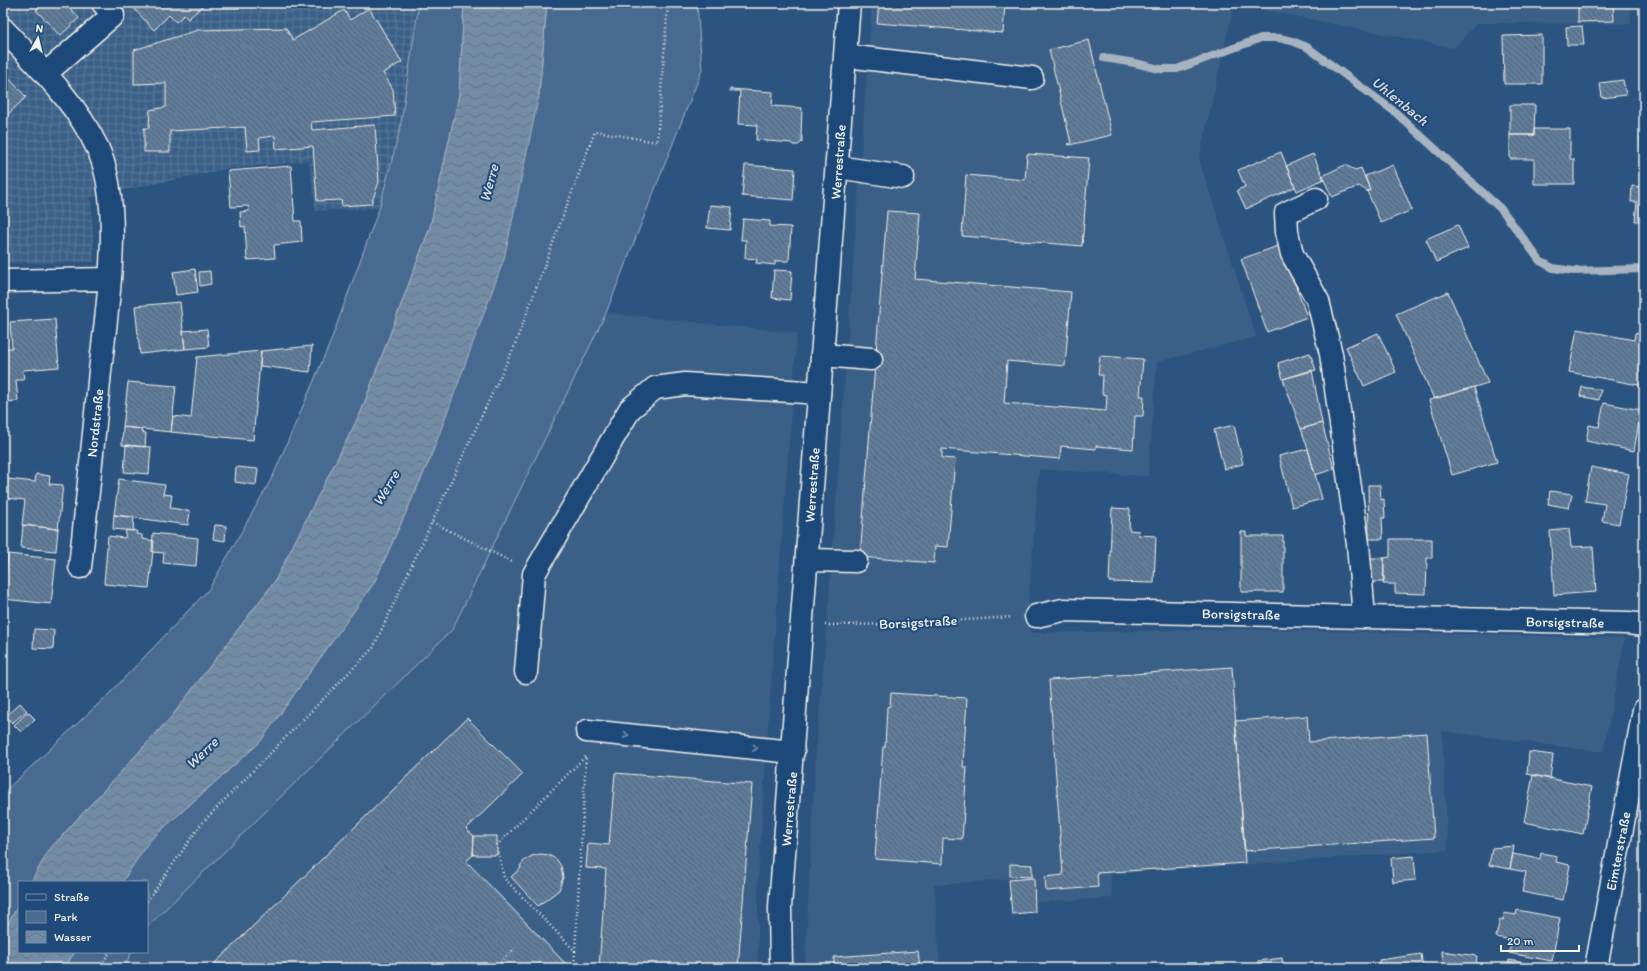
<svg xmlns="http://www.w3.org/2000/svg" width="1647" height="971" viewBox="0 0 1647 971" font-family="Itim,sans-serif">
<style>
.built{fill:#3b6088}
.industrial{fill:url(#industrial-grid)}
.green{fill:#496b90;stroke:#9eaebc}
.water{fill:url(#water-waves);stroke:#a7b4c0}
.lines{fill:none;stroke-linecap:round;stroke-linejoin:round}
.stream{stroke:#a7b4c0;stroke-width:8}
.building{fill:url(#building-back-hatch);stroke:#f4f1e8}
.minor-casing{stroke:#f4f1e8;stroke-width:25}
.major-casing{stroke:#f4f1e8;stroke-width:25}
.path{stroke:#f4f1e8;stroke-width:2.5;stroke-dasharray:1 3;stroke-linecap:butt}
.minor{stroke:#1f4a7a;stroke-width:22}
.major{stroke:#1f4a7a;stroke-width:22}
.oneway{stroke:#748da6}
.labels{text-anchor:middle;stroke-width:4;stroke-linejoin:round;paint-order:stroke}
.street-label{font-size:14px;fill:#f4f1e8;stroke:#1f4a7a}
.water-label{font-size:15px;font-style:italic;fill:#dadddb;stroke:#1f4a7a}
</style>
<defs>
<pattern id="industrial-grid" width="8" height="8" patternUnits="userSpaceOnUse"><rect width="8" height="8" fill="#3b6088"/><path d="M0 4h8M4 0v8" fill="none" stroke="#587799"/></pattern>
<pattern id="water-waves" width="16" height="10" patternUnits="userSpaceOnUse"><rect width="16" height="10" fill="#738ca6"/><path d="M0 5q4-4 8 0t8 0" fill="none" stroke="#647484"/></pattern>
<pattern id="building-back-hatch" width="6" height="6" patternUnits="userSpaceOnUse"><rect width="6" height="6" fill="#5e7b9a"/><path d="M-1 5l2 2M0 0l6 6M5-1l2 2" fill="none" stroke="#556474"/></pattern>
</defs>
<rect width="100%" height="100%" fill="#2c5481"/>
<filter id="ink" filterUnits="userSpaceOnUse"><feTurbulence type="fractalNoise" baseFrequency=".025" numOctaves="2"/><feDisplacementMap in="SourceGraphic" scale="8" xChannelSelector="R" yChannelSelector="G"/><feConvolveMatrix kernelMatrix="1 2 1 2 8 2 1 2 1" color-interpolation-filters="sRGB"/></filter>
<g filter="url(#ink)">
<path class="built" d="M872 3H1630L1631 24 1477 23 1454 48 1234 4 1199 159 1256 337 1157 362 1148 476 1039 469 1028 608 1031 633 1238 629 1625 638 1603 752 1442 731 1448 850 1110 874 1112 898 1036 902 1034 877 934 885 940 968H805L815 766 829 599Z
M606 313 797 333 767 737 758 883V968H123L132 952H147V927L593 339Z"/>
<path class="industrial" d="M3 3H419L400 129 379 208 316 211 309 161 226 169 91 197 94 262 4 263 3 266Z"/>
<path class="green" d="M419 3H464L459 95 430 227 361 412 275 581 172 716 49 850 31 882H19V904L3 932V793L109 694 209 589 273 476 330 343 379 209 400 129Z
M547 3H697L702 70 606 313 452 630 147 927V882H122L149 841 260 742 374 583 430 459 539 95Z
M75 952H132L123 968H64Z"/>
<path class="water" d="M464 3H547L539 95 504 259 430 459 374 583 260 742 149 841 122 882H31L49 850 172 716 275 581 361 412 430 227 459 95Z
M19 904V952H75L64 968H3V932Z"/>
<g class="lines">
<path class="stream" d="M1104 58 1135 63 1159 69H1177L1261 38H1279L1292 41 1307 47 1395 112 1502 210 1540 261 1553 268 1573 271 1644 269"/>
</g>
<path class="building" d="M44 3H65L79 18 60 36 36 10Z
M129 3H206L188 19 184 15 176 22 169 15 154 30Z
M879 3H1005L1003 33 877 23Z
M1578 3H1613L1614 21 1578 22Z
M369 8 402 62 383 73 393 89 395 116 311 122 312 130 375 125 379 182 371 204 342 206 341 200 317 201 313 146 276 149 275 136 259 138 260 150 247 151 245 127 170 131V152H144V128H149L150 110 166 107V83L134 84V50L198 30 286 28 293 40 344 10 350 20Z
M1582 26 1584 45H1567L1566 27Z
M1542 35V84H1504L1503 36Z
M1089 40 1112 135 1069 145 1068 144 1071 143 1049 50Z
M3 72 26 97 3 119Z
M1623 80 1626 95 1602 98 1600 83Z
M730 89 773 92 772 106 802 108 801 135 802 137V142L798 145H793L791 143 756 140 757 125 738 124 740 91H730Z
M1510 105H1535L1534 135H1510Z
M1534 129H1570V159H1574V184H1534V159H1510V135H1534Z
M1640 138H1644V151L1641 152Z
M1281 152 1295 187 1246 209 1237 190 1245 187 1238 170Z
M1027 154 1089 158 1082 246 962 236 966 175 1025 180Z
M1313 154 1324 179 1297 191 1286 166Z
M745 165 795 169 793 200 742 196Z
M1345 165 1355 170 1361 168 1370 190 1367 191 1359 186 1332 197 1322 176Z
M1393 165 1412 210 1381 223 1367 191 1370 190 1365 176Z
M291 166 295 221H301L302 242 274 245 275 258 247 260 245 226 241 227 240 212 249 211 248 206 231 207 228 171Z
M1632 186 1644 187V221H1635L1637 202H1631Z
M710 205 732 207 730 230 707 228Z
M887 211 920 213 915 279 1071 292 1065 366 1007 361 1004 403 1106 411 1107 395 1102 394 1103 375H1098L1100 356 1143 359 1140 396H1144L1143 416H1135L1133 449 1096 446V449L1061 446 1060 459 942 449V458L955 459 948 547 935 546 934 563 860 557Z
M743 219 770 221V226L791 227 789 261H775V265L756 263 757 259 745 258 746 240H741Z
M1458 225 1468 248 1436 262 1426 239Z
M1281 245 1307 317 1267 332 1241 259Z
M195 269 198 292 176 295 173 272Z
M774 270 792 271 790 300 772 298Z
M210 271 211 284 200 286 199 272Z
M1448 292 1488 383 1434 399 1396 314Z
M180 302 185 349 140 354 135 306Z
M55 319 59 367 23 370 24 380H16L18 401 3 402V348H12L10 322Z
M207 329 209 347 185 349 183 331Z
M1577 329 1634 340 1635 333 1644 334V386L1569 372Z
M1378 333 1396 372 1364 386 1346 347Z
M312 346 310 372 260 366 261 351Z
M261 351 253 440 171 432 173 416 191 418 197 357Z
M1310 353 1316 370 1283 379 1278 363Z
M1312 370 1322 423 1301 429 1283 379Z
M128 382 176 386 171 432 123 427Z
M1474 387 1497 462 1452 475 1429 400Z
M1582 387 1601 390 1599 400 1580 396Z
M1604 403 1641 410 1634 451 1586 441 1589 425 1599 427Z
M1322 423 1334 469 1315 475 1308 449 1301 429Z
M1234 425 1243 464 1224 469 1214 430Z
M123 427 142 429 141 432 146 433 145 447 122 445Z
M126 445 151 447 149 474 124 472Z
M1308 449 1322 499 1292 507 1279 456Z
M236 467 258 469 256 485 235 482Z
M1591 467 1629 474 1619 524 1602 521 1605 504 1585 501Z
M36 474 50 476 49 484 63 485 58 529 22 525 25 500 6 498 8 479 35 482Z
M119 479 165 485 163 494 172 495 170 508 190 511 188 525 114 515Z
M1368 485H1380L1381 500 1384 499 1385 518H1382L1383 539H1369Z
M1550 491 1572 494 1569 508 1548 504Z
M1112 508 1130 509 1129 530 1139 531 1138 535 1156 536 1154 583 1109 582Z
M114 515 134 517 133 531 113 529Z
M23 525 58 529 56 551 21 548Z
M215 525 226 526 225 541 213 539Z
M1569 529 1571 547 1593 546 1596 592 1554 595 1550 531Z
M126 530 137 531 136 534 142 535V539L154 541 149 588 104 584 108 536 125 538Z
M1241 532H1246V536H1283V592H1241Z
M153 533 198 538 196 566 163 563 164 553 152 552Z
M1390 539H1432V558H1427L1426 594 1395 593V584H1383L1384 558 1390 557Z
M8 554 56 559 51 604 3 599V575H6Z
M1369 558H1384V582H1369Z
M34 629 54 630 53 649 33 648Z
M1232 667 1245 863 1097 873 1098 887 1046 891 1045 877 1063 875 1049 680Z
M891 693 967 698 963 767H967L962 839 943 838 942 864 875 859 883 747H885L887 707 890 706Z
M20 703 27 711 12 723 6 716Z
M28 712 35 719 21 732 14 725Z
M1307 716 1309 742 1427 733 1434 838 1245 851 1235 721Z
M467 718 523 774 466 829 474 836 473 855 466 861 566 964 561 968H210Z
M1529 752 1553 755 1550 779 1527 774Z
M615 773 752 784 738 968H599L606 869 586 868 588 843 609 845Z
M1533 775 1592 787 1583 834 1524 822Z
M474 836H497V855H473Z
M1514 846 1510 869 1489 865 1492 848Z
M1541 853 1557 856 1556 862 1570 865 1563 900 1522 892 1526 872 1510 869 1513 854 1540 859Z
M540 854 548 855 556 859 561 866 563 877 559 890 538 906 511 877 521 868 520 866 525 860 532 856Z
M1414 856 1416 880 1393 882 1391 858Z
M1010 864 1032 865V877L1010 876Z
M1034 878 1035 912 1012 914 1009 880Z
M1517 910 1560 918 1552 961 1509 953 1512 940 1496 937 1500 919 1503 920 1504 913 1516 915Z
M918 951 920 968H834V957Z
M1442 951 1477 956 1476 963 1502 967V968H1443Z
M1421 954 1423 968H1380L1379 960Z
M1282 958 1284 968H1259L1258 961Z
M1509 960 1530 964V968H1508Z"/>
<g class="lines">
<defs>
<path id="minor" d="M3 29C38 66 76 102 98 149 124 206 107 309 100 371 94 436 87 502 80 567
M846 56 1032 78
M45 74 113 15 103 3
M837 167 903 177
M1316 199 1286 213 1287 232 1292 254 1318 301 1331 354 1358 544 1364 617
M3 281 110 279
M822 355 871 359
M807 560 856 561
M1036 616 1063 610 1628 623 1644 625
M526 672 534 574 630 409 655 388 685 384 819 393
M587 731 793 752
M1596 968 1644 710"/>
<path id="major" d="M781 968 780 907 849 3"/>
</defs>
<use href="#minor" class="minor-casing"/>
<use href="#major" class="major-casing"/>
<path class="path" d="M432 522 514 563
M825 625 903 624 1012 617
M147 901 202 823 373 648 514 347 595 131 657 142 668 3
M575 951 586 757
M99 968 110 952
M495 968 515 948
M574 968 575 951 504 878 497 845 585 757"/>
<use href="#minor" class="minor"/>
<use href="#major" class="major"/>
</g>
<defs><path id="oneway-chevron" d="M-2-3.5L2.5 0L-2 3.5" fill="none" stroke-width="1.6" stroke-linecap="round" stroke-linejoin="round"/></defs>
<g class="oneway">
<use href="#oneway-chevron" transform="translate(626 735) rotate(6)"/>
<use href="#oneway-chevron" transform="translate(755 748) rotate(6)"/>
</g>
</g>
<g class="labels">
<g class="street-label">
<text transform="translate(838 162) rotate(-86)" y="5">Werrestraße</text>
<text transform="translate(95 423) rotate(-84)" y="5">Nordstraße</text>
<text transform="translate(812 485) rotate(-86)" y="5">Werrestraße</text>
<text transform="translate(1241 614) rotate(1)" y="5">Borsigstraße</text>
<text transform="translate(918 622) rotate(-3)" y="5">Borsigstraße</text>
<text transform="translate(1565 622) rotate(1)" y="5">Borsigstraße</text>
<text transform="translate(789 809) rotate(-85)" y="5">Werrestraße</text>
<text transform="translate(1618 851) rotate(-79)" y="5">Eimterstraße</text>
</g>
<g class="water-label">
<text transform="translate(1400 101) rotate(39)" y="5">Uhlenbach</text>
<text transform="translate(489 183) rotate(-75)" y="5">Werre</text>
<text transform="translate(386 488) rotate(-59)" y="5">Werre</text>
<text transform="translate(202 753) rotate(-44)" y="5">Werre</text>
</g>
</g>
<rect width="1647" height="971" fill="none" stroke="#1f4a7a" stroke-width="16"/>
<rect x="8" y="8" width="1631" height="955" fill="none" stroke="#f4f1e8" stroke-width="1.5" filter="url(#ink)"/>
<rect x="18" y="881" width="130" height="72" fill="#1f4a7a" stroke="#748da6"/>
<rect x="26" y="894" width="20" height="6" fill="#1f4a7a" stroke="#748da6"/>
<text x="54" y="901" font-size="12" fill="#f4f1e8">Straße</text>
<rect x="26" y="911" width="20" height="12" fill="#496b90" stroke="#748da6"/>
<text x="54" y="921" font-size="12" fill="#f4f1e8">Park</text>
<rect x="26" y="931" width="20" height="12" fill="url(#water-waves)" stroke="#748da6"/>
<text x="54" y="941" font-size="12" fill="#f4f1e8">Wasser</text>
<g transform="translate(38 38) rotate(8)" stroke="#1f4a7a" stroke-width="3" paint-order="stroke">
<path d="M0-3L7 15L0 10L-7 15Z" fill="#f4f1e8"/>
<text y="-6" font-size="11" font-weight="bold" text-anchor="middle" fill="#f4f1e8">N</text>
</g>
<path d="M1501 945v6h78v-6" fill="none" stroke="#f4f1e8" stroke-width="2"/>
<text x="1507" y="945" font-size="12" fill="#f4f1e8" stroke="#1f4a7a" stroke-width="3" paint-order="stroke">20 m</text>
</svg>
